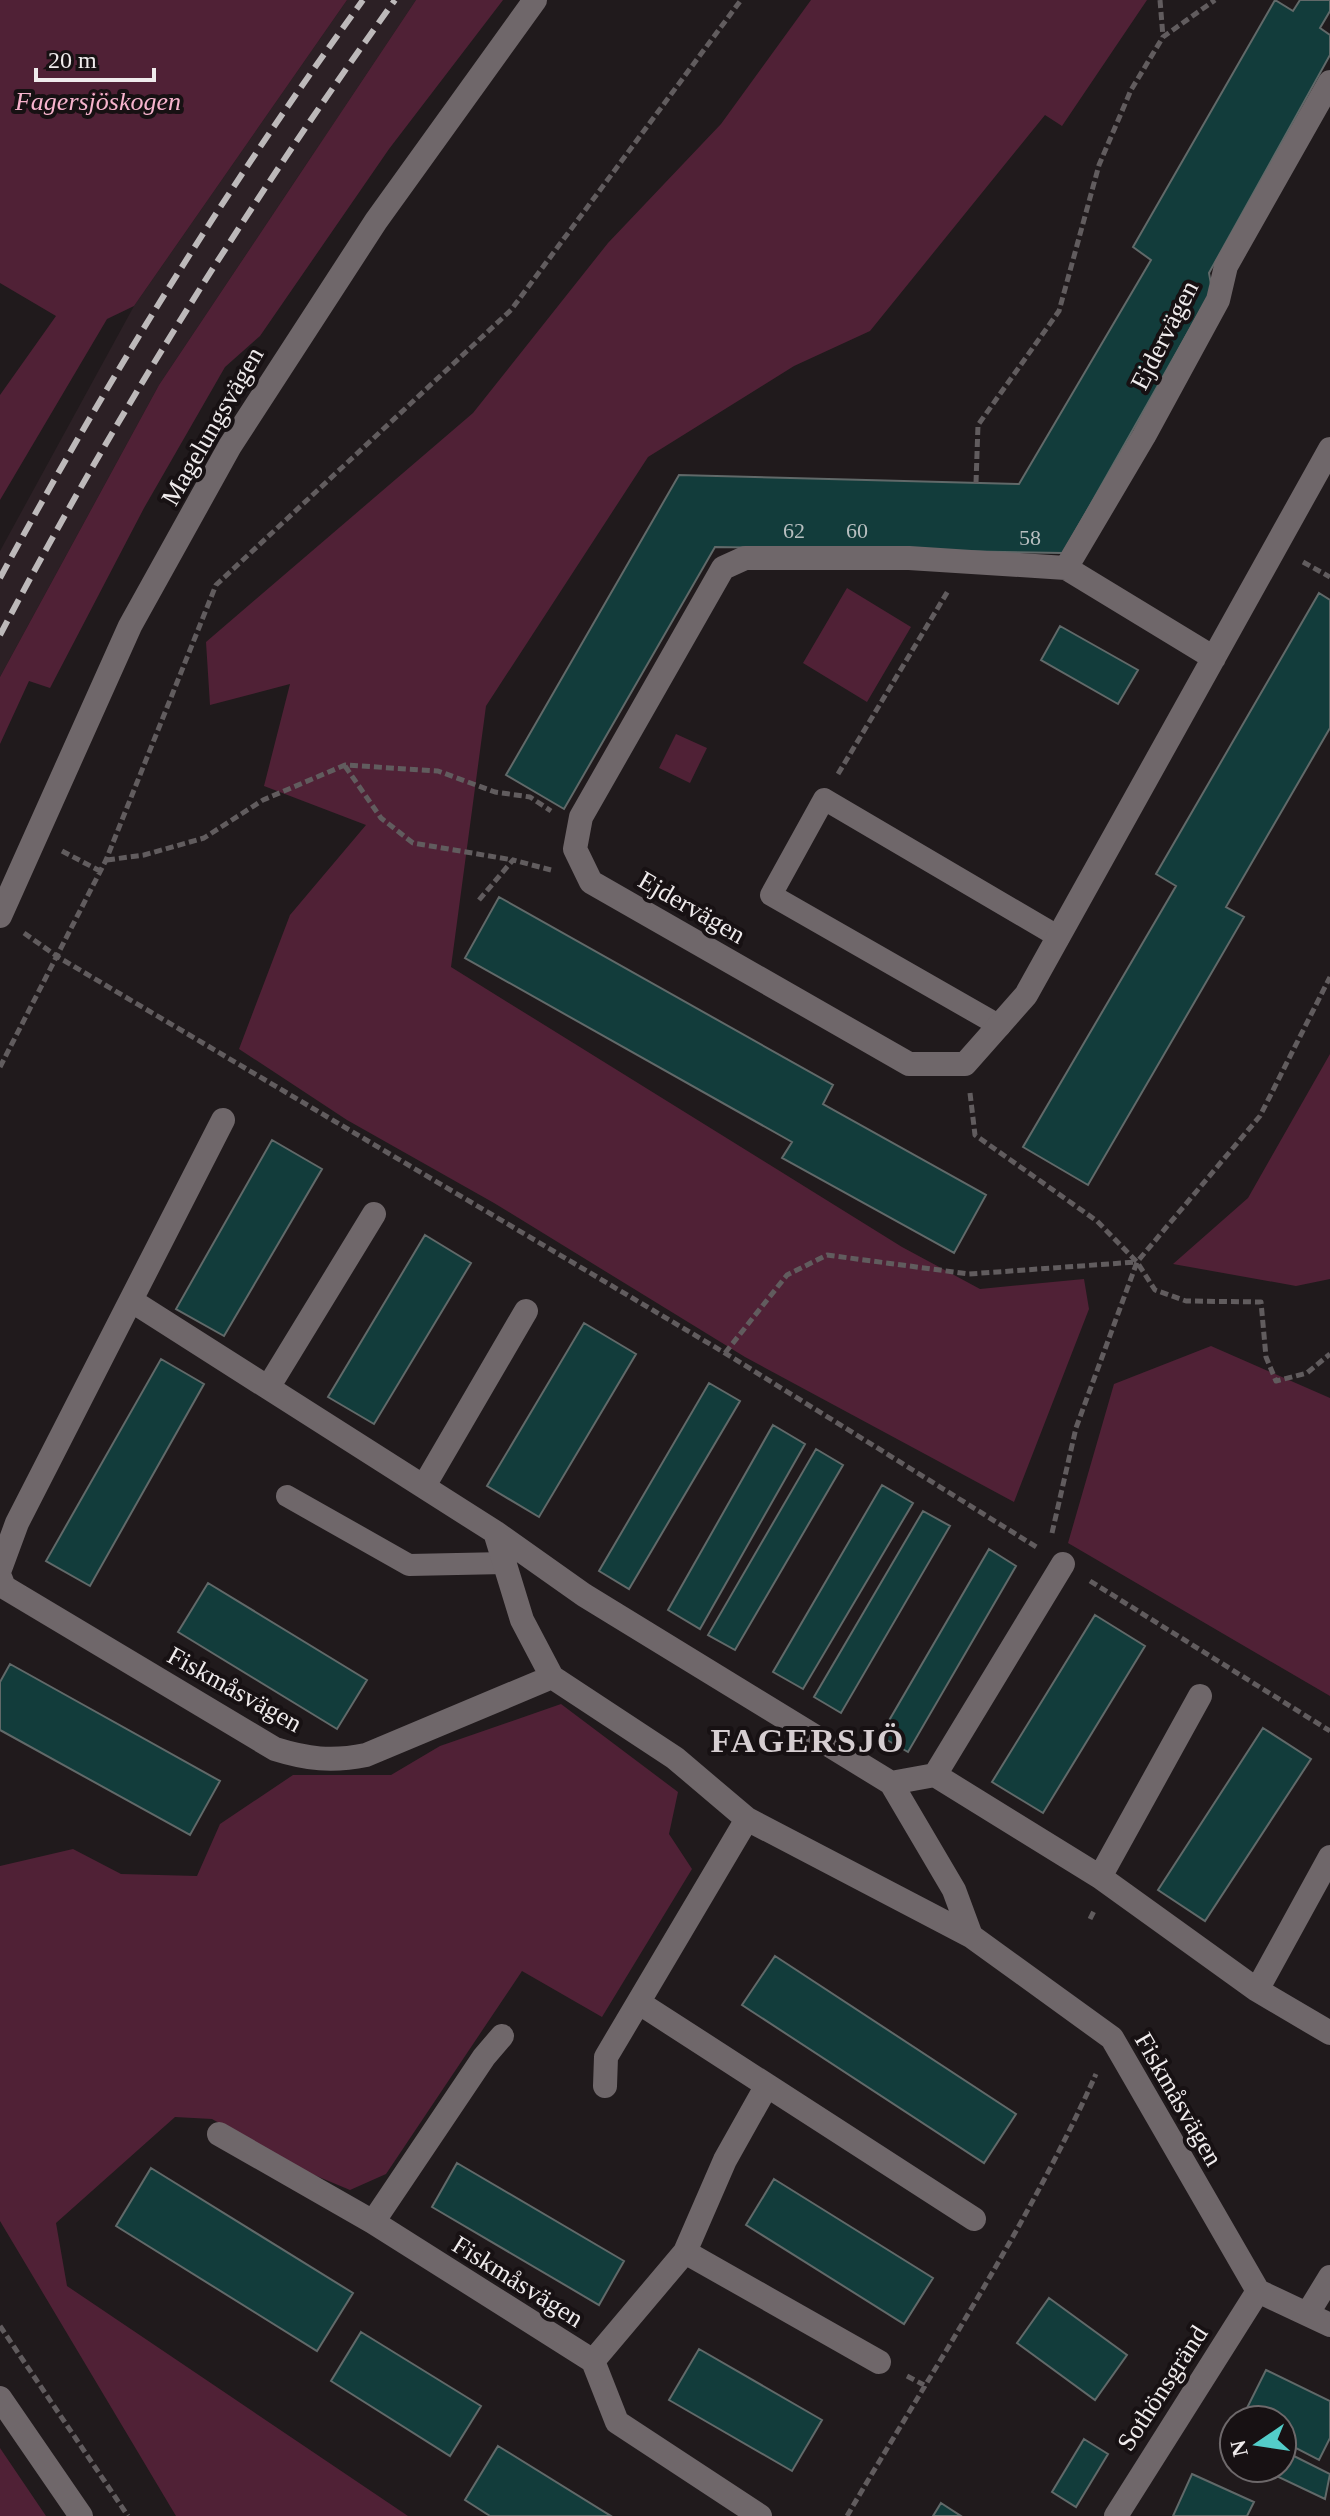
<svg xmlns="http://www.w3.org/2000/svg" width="1330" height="2516" viewBox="0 0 1330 2516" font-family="Georgia,serif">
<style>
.built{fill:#2c2025}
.green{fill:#502136}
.building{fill:#123c3b;stroke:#616969;stroke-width:2}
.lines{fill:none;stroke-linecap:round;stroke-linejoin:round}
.path{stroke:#615c5e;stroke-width:5;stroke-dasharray:8 4;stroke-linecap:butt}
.service{stroke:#6f676a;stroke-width:22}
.minor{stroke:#6f676a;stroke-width:24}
.secondary{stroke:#6f676a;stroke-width:24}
.rail{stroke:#bdb9ba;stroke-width:6;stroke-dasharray:16 8;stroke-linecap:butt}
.labels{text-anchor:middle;stroke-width:8;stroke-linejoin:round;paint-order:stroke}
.number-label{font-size:22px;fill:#b8bfc0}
.park-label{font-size:26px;font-style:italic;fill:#f7b4cd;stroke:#171113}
.street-label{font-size:26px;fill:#efebec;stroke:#171113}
.district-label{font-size:34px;font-weight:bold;letter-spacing:2px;fill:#d6ced1;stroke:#171113}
</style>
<rect width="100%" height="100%" fill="#201a1c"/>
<path class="built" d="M347 0H416L159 385 0 677V551L134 306Z"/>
<path class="green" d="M0 0H347L134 306 107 319 0 500V395L56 316 0 283Z
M416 0H503L389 149 260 336 225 367 144 508 50 688 29 681 0 744V677L159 385Z
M811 0H1147L1062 126 1045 115 870 331 794 366 648 457 486 706 451 967 902 1247 980 1289 1084 1279 1089 1309 1014 1502 745 1357 494 1203 347 1120 239 1049 290 915 366 825 264 786 290 684 210 705 206 642 473 413 608 243 721 124Z
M847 588 911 627 867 702 803 663Z
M676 734 707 748 690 783 659 768Z
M1330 1054V1279L1296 1286 1173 1264 1248 1198Z
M1211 1346 1330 1398V1696L1068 1543 1114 1384Z
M561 1704 678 1792 669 1834 692 1869 602 2017 522 1971 386 2174 350 2190 307 2172 212 2119 175 2117 56 2223 67 2286 408 2516H176L0 2221V1866L73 1849 121 1874 197 1876 220 1824 293 1775H391L440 1746Z
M0 2448 46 2516H0Z"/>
<path class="building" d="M1275 0 1293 11 1300 0H1330V11L1320 28 1330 35V55L1209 273 1212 290 1063 553 715 547 564 809 506 775 679 475 1019 484 1151 260 1133 247Z
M1319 593 1330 600V728L1226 907 1244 917 1088 1185 1023 1147 1176 886 1156 874Z
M1060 626 1138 670 1118 704 1041 660Z
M499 897 833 1085 823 1104 986 1195 954 1253 782 1158 792 1142 465 958Z
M272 1140 322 1169 224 1336 176 1309Z
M425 1235 471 1263 374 1424 328 1397Z
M584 1323 636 1354 539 1517 487 1486Z
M161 1359 204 1384 90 1586 46 1561Z
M709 1383 740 1401 629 1589 599 1571Z
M773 1425 805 1444 700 1629 668 1610Z
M816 1449 843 1465 735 1650 708 1635Z
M882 1485 913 1503 803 1689 773 1672Z
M923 1511 950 1526 841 1713 814 1697Z
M989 1549 1016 1566 908 1752 880 1736Z
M208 1583 367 1680 337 1729 178 1632Z
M1095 1615 1145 1646 1043 1813 992 1782Z
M10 1664 220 1781 190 1835 0 1730V1682Z
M1263 1728 1311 1759 1205 1921 1158 1890Z
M775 1956 1016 2114 984 2163 742 2005Z
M457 2163 624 2261 599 2305 432 2207Z
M151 2168 353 2293 317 2351 116 2226Z
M774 2179 933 2278 904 2324 746 2225Z
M1049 2298 1127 2355 1095 2400 1017 2343Z
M361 2332 481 2406 450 2456 331 2381Z
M699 2349 822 2420 792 2471 669 2400Z
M1266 2370 1330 2401V2438L1319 2460 1282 2441V2420H1241Z
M1084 2439 1108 2454 1076 2507 1052 2492Z
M498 2446 611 2516H490L465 2500Z
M1282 2450 1330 2474 1325 2499 1270 2473 1272 2468H1282Z
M1192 2474 1254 2502 1247 2516H1173Z
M941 2503 961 2516H933Z"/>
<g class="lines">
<path class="path" d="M1160 0 1163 37
M976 483 978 425 1059 311 1099 165 1131 90 1163 37 1215 0
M1303 562 1330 577
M345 766 381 818 413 843 513 860
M838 774 948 591
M62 851 100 871
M107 860 144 855 204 838 263 800 345 765 438 771 495 792 530 797 551 811
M479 900 513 860 551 870
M24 933 58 957 725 1353 1038 1548
M0 1067 106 860 216 585 511 310 741 0
M970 1093 975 1135 1097 1221 1137 1262 1155 1290 1186 1301 1261 1302 1266 1357 1276 1381 1307 1373 1330 1354
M725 1353 787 1275 827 1255 969 1274 1136 1262
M1052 1533 1076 1428 1137 1262 1260 1116 1330 977
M1090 1581 1330 1731
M1090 1919 1095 1909
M0 2326 128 2516
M907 2376 924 2385
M847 2516C930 2374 1029 2224 1096 2074"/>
<path class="service" d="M1000 1026 771 895 824 799 1059 937
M287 1496 409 1565 505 1563"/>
<path class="minor" d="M1066 568 1144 436 1218 300 1226 266 1330 82
M1214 658 1066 568 909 558H745L723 568 581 817 575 849 591 882 909 1064H965L1026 995 1330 449
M132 1301 495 1532 584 1595 891 1783 954 1890 971 1936
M269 1386 374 1214
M424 1486 526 1311
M495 1532 522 1620 552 1677 675 1758 747 1819 971 1936 1112 2038 1258 2291 1330 2325
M0 1569 17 1523 223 1120
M0 1577 4 1587 275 1749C307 1759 332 1762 366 1755L552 1677
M935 1775 1100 1877 1200 1696
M891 1783 935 1775 1063 1564
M1100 1877 1257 1990 1330 1857
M1257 1990 1330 2033
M641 2004 974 2219
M605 2086 606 2057 747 1819
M219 2134 373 2222 593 2361
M373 2222 484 2057 502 2036
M685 2252 879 2362
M1308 2313 1330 2277
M760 2516 617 2422 593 2361 685 2252 725 2160 766 2087
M1116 2516 1258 2291"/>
<path class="secondary" d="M0 916 130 626 230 446 376 221 535 0
M0 2398 81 2516"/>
<path class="rail" d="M0 578C108 378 229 184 363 0
M0 635C116 414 249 203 395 0"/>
</g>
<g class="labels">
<g class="number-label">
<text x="794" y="538">62</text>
<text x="857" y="538">60</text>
<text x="1030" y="545">58</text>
</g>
<g class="park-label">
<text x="98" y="110">Fagersjöskogen</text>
</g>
<g class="street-label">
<text transform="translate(1164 335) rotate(-63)" y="9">Ejdervägen</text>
<text transform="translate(212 426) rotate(-60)" y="9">Magelungsvägen</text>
<text transform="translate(692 907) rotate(30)" y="9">Ejdervägen</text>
<text transform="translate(235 1689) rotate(29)" y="9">Fiskmåsvägen</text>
<text transform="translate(1179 2099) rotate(60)" y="9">Fiskmåsvägen</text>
<text transform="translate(518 2281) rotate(32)" y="9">Fiskmåsvägen</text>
<text transform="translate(1162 2388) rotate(-57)" y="9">Sothönsgränd</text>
</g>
<g class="district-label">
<text x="808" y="1752">FAGERSJÖ</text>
</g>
</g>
<g transform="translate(1258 2444) rotate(257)"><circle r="38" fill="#171113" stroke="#6d686a" stroke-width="2"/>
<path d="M0-6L14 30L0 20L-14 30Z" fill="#53cdc9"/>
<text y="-12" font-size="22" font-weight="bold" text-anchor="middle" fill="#efebec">N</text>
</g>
<path d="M36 68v12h118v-12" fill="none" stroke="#efebec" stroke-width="4"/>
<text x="48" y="68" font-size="24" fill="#efebec" stroke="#171113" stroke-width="6" paint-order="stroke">20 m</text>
</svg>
